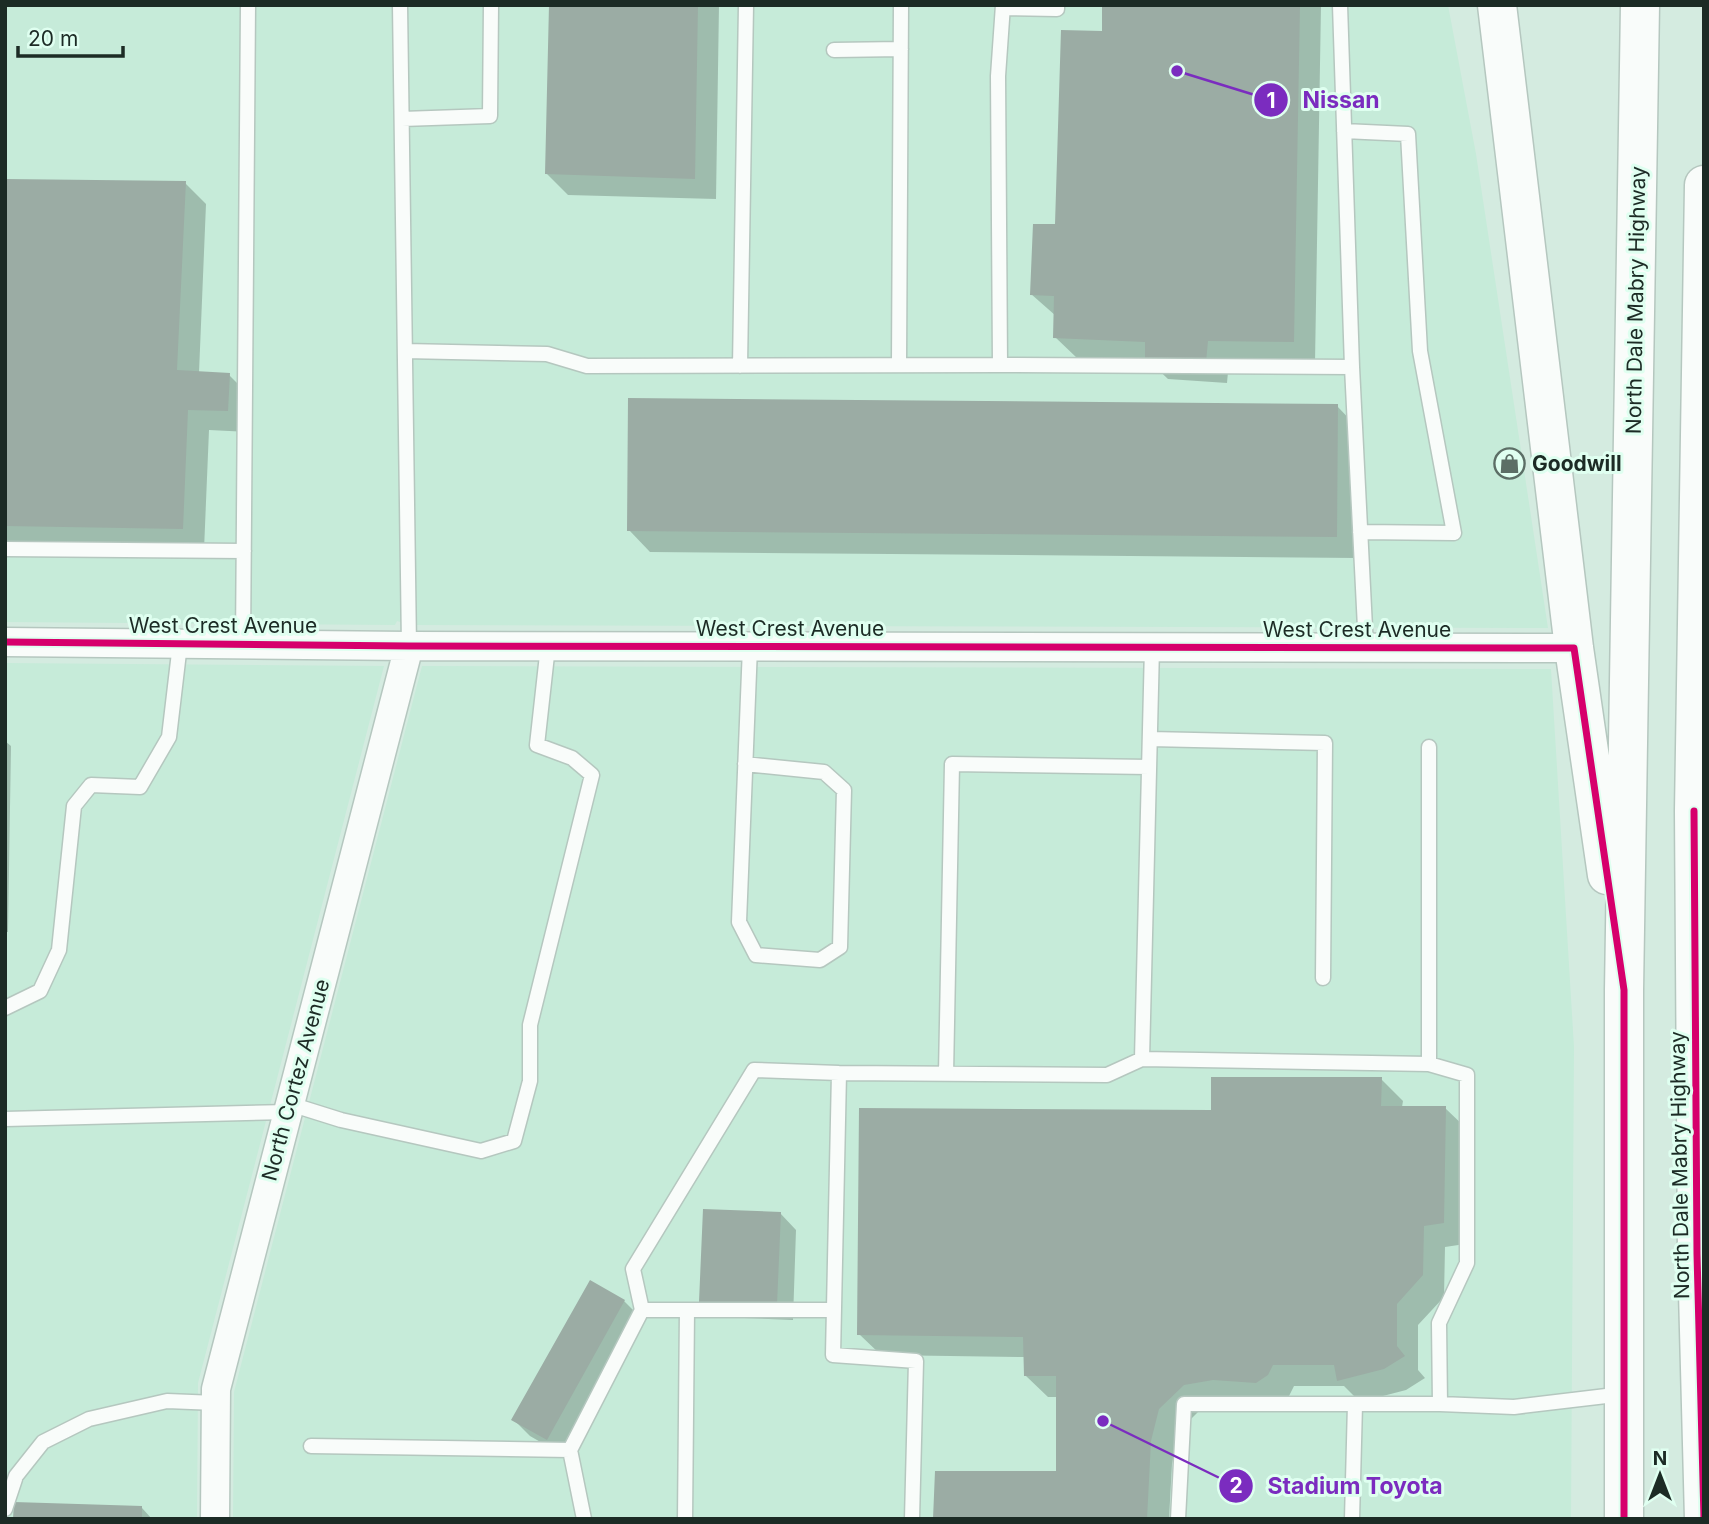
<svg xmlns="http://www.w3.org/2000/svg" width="1709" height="1524" viewBox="0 0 1709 1524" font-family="Inter,sans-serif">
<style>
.built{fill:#c6ebd9}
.shadow{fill:#0003}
.building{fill:#9baca4}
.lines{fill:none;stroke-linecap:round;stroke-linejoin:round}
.lane-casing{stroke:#b5c7bf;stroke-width:17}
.street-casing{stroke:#b5c7bf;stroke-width:31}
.primary-casing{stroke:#b5c7bf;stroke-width:41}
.lane{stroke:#f9fcfa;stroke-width:14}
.street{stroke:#f9fcfa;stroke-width:28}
.primary{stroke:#f9fcfa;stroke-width:38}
.cycleway-casing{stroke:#dffff0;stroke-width:11}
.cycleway{stroke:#d6006c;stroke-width:7}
.labels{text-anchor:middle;stroke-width:6;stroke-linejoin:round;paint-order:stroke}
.street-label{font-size:21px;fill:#1c2b25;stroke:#dffff0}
.poi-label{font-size:21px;font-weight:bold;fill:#1c2b25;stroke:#dffff0;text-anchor:start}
.leader{fill:none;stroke:#7b2cbf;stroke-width:2.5}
.callout-dot{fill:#7b2cbf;stroke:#dffff0;stroke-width:2.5}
.mark-label{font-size:21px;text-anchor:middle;font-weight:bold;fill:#fff}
.callout-label{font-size:23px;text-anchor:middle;font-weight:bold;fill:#7b2cbf;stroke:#dffff0;stroke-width:6;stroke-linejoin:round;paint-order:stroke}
</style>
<rect width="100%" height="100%" fill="#d4ebe0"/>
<path class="built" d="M5 5H1448L1476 154 1548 628 411 625 397 621 395 625 5 622Z
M5 663 384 666 198 1383 197 1519H5Z
M422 666 1551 669 1574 1047 1571 1519H233L234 1392Z"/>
<path class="shadow" d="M551 5H719L716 199 568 195 546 173Z
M1104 5H1321L1315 363 1229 361 1227 383 1168 379 1150 362 1077 358 1055 337 1056 316 1031 294 1057 226 1104 33Z
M5 181 185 183 206 204 199 373 229 375 250 396 249 432 209 430 204 550 5 546Z
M1337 406 1358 428 1357 558 650 552 629 530Z
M5 741 11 746 8 932H5Z
M1381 1079 1403 1101 1402 1107 1445 1108 1467 1129 1465 1244 1445 1247 1444 1297 1418 1325V1370L1425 1378 1406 1390 1360 1402 1344 1386H1294L1289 1396 1278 1403 1205 1405 1179 1431 1172 1464 1169 1519H935L1057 1472 1058 1397H1048L1026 1376 1025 1357 881 1355 859 1334 1212 1111Z
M780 1213 796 1230 793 1320 717 1317 701 1301Z
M624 1301 640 1317 563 1455 530 1436 513 1419Z
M142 1508 152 1519H15Z"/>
<path class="building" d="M549 5H698L695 179 545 174Z
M1102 5H1300L1294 342 1208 341 1206 362 1145 359V342L1053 338 1054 296 1030 295 1033 224H1055L1061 30 1102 31Z
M5 179 186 181 177 370 230 373 228 411 188 410 183 529 5 526Z
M628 398 1338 404 1337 537 627 531Z
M1211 1077H1382L1381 1106H1446L1444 1223 1424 1226 1423 1275 1397 1304V1346L1405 1356 1384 1369 1337 1381 1334 1365H1273L1268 1375 1256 1383 1213 1380 1184 1385 1159 1409 1151 1441 1147 1519H933L935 1471H1056V1376H1024L1023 1337 857 1335 859 1108 1211 1110Z
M703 1209 781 1212 777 1305 699 1302Z
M590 1280 625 1300 547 1440 511 1420Z
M14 1502 142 1506V1519H13Z"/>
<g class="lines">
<defs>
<path id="lane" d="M400 5 409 646
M1003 5 998 76 1000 365 1352 367 1340 5
M1003 8 1057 9V5
M834 50 901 49
M402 119 490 116 491 5
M1344 131 1408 134 1420 351 1454 533 1360 532
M405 351 547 354 587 366 1000 365
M899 365 901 5
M740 366 746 5
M1352 367 1366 648
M5 549 244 551
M243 644 248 5
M1152 647 1142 1059 1429 1064
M1150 739 1325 743 1323 978
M1429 747V1064L1467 1075V1263L1439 1323 1440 1404 1514 1407 1623 1394
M745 764 824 772 844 790 840 947 820 960 756 955 739 922 750 647
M5 1008 40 991 59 950 74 806 91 785 140 787 169 737 180 644
M839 1073 833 1355 916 1361 912 1519
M946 1074 952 764 1149 767
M290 1104 341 1120 481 1151 514 1141 530 1081V1025L592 775 572 758 537 745 548 646
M5 1119 288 1112
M642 1310H834
M311 1446 570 1450 642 1310 633 1269 754 1070 839 1073 1107 1075 1142 1059
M570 1450 584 1519
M5 1509 16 1476 43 1442 89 1419 167 1401 216 1403
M685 1519 687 1310
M1178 1519 1184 1404H1440
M1352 1519 1355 1404"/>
<path id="street" d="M5 642 409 646 1574 648
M215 1519 216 1389 409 646"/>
<path id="primary" d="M1497 5 1574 648 1607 875
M1624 1519V990L1640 5
M1704 1519 1697 1254 1694 811 1704 185"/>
</defs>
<use href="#lane" class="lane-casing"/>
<use href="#street" class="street-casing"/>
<use href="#primary" class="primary-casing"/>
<use href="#lane" class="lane"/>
<use href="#street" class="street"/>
<use href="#primary" class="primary"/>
<defs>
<path id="cycleway" d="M5 642 409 646 1574 648 1624 990V1519
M1694 811 1697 1254 1704 1519"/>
</defs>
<use href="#cycleway" class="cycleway-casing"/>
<use href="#cycleway" class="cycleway"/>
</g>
<defs>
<symbol id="shop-ring" viewBox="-11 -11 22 22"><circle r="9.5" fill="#dffff0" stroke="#5c6e66" stroke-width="1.5"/><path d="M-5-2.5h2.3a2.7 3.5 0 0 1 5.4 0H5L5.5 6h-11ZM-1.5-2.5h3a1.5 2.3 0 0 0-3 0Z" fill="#5c6e66"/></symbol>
</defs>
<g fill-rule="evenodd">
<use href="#shop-ring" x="1492" y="446" width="35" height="35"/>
</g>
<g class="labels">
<g class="street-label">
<text transform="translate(1636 300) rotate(-89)" y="7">North Dale Mabry Highway</text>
<text x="223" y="633">West Crest Avenue</text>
<text x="790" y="636">West Crest Avenue</text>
<text x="1357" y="637">West Crest Avenue</text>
<text transform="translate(296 1080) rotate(-75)" y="7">North Cortez Avenue</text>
<text transform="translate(1680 1165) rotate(-91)" y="7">North Dale Mabry Highway</text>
</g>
<g class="poi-label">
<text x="1532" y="471">Goodwill</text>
</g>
</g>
<path class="leader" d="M1177 71L1271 100M1103 1421L1236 1486"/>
<g class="callout-dot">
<circle cx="1177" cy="71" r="7"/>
<circle cx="1103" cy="1421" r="7"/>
<circle cx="1271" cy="100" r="18"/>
<circle cx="1236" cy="1486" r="18"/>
</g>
<g class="mark-label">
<text x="1271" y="108">1</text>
<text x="1236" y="1493">2</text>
</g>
<g class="callout-label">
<text x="1341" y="108">Nissan</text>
<text x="1355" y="1494">Stadium Toyota</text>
</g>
<rect width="1709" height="1524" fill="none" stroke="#1c2b25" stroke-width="14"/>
<g transform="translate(1660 1475)" stroke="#dffff0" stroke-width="5" paint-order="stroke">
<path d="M0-5L12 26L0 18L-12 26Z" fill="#1c2b25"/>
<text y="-10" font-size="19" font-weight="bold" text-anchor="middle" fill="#1c2b25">N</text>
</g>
<path d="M18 46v10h105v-10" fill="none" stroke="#1c2b25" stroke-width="3.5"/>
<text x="28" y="46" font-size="21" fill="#1c2b25" stroke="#dffff0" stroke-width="5" paint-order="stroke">20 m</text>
</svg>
